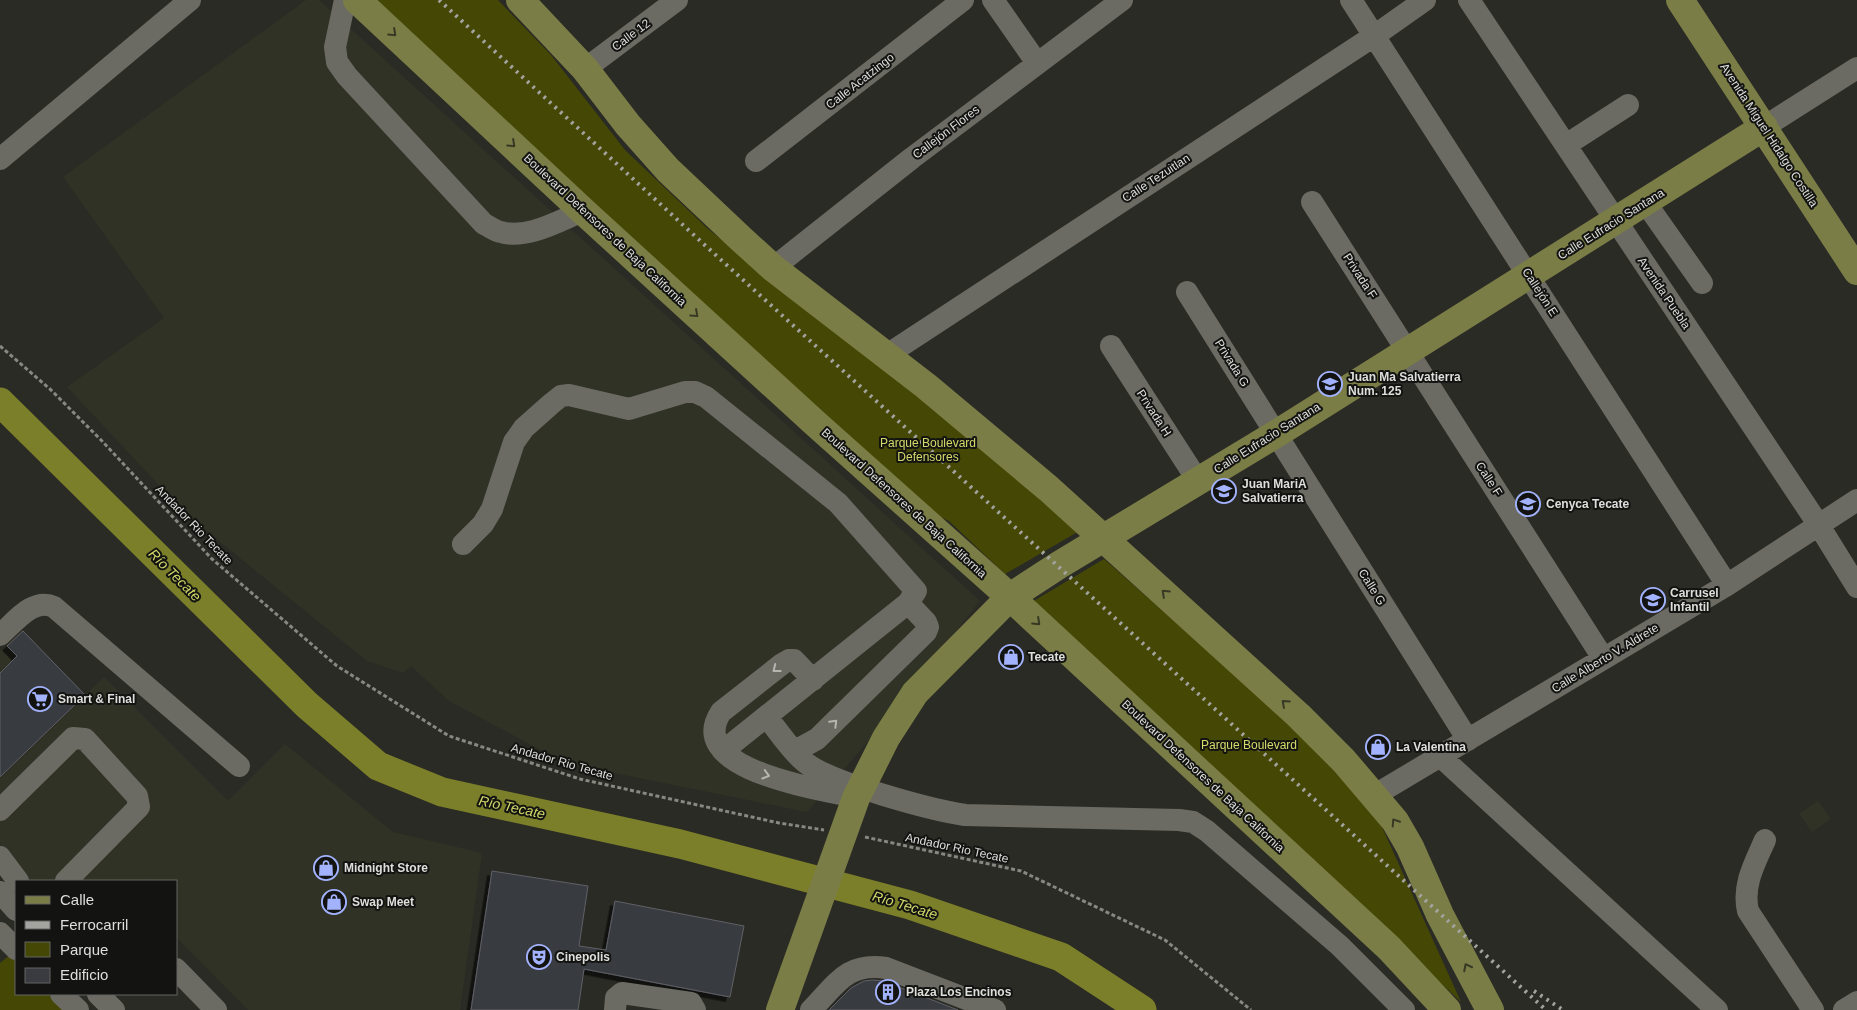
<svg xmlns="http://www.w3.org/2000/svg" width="1857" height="1010" viewBox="0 0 1857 1010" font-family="Arial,sans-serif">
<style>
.built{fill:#303225}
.green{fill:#454705}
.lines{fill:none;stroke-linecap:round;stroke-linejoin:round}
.river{stroke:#7b7f2a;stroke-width:29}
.building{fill:#393b41;stroke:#5f6067;filter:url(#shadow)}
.path{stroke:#888883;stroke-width:3;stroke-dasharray:4 2.5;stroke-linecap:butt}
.minor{stroke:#6b6b64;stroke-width:22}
.major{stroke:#7b7d47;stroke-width:28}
.rail{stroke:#a3a39f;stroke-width:4;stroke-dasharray:2.5 5;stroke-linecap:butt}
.oneway{stroke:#373924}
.oneway2{stroke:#b6b6b1}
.labels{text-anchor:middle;stroke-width:4;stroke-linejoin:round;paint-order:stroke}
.street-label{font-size:12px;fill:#dedfdb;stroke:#131411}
.poi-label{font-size:12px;font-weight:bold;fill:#dedfdb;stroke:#131411;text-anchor:start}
.park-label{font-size:12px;fill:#d5db6a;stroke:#131411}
.water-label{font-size:14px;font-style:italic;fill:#d3d969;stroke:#131411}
</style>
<defs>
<filter id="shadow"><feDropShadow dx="-4.5" dy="4.5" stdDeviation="0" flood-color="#0009"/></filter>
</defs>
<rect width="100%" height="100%" fill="#2b2b25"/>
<path class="built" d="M306 0H319L980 601 877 731 807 812 565 763 449 701 411 666 403 673 367 661 188 516 67 387 164 318 63 177Z
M22 630 85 695 104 677 228 801 285 744 393 832 482 853 460 1010H248L176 937V881H147L153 874 146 881H30L14 867 0 843V651Z
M1818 801 1831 819 1812 832 1799 814Z"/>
<path class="green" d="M372 0H498L551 55 625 150 707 228 805 307 902 367 1081 530 1005 574 949 521 934 514Z
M1104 559 1284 718 1377 816 1461 1002 1032 602Z
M10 955 16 962V994H48L64 1010H0V963Z"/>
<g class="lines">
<path class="river" d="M0 402 307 705 378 766 442 792 680 844 910 905 1061 957 1142 1010"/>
</g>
<path class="building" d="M23 631 85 695 0 777V673L17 656 7 646Z
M492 871 588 886 579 946 606 950 615 901 744 926 730 997 584 969 578 1010H471Z
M873 980 883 981 958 1010H829L851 988 864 981Z"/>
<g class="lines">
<path class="path" d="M0 346 51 390 102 441 212 559 337 666 449 736 580 779 779 823 824 830
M865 837 1021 871 1165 940 1251 1010"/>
<path class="minor" d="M345 0 335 47 337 62 347 76 484 224C489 226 495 231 501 232 527 240 560 220 583 211
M993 0 1037 63
M1351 0 1727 585
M1469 0 1818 524 1857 587
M585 69 677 0
M1764 127 1857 68
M1566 145 1628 105
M0 159 190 0
M756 161 963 0
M1312 202 1603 658
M1645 202 1702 283
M773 268 912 158 1122 0
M1187 292 1468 740
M1111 346 1198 481
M887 355 1374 36 1425 0
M463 544 483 524 492 509 514 442 524 428 551 404 561 396 569 395 629 409 685 392H695L706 397 838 503 916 591 908 603 723 751
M0 635C15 622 33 597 54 607L239 766
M813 680 794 660H789L782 664 721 712C683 770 821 789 855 797
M767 717C779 732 791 751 806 763 831 783 932 810 965 815L1179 820 1193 822 1207 831 1340 946 1404 1010
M795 751 817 739 926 632 928 627 926 622 908 603
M1441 757 1717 1010
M1375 795 1727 585 1857 500
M0 810 73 738 85 739 137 796 139 807 66 881
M1765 840C1755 863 1742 885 1748 911L1813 1010
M0 857 18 881
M0 892 16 910
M0 933 16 949
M176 969 216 1010
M61 994 78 1010
M98 994 114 1010
M615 1010 616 998 622 993 691 1003 695 1010
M811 1010C836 985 846 962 886 968L995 1010
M1844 1010 1857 1002"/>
<path class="major" d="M357 0 583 211 816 424 1010 597 1389 948 1447 1010
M520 0 585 69 628 125 668 170 740 238 773 268 926 386 1049 489 1298 715 1344 761 1395 821 1410 847 1440 915 1490 1010
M1680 0 1857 271
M780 1010 856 798 886 738 915 693 1010 597 1059 565 1276 434 1764 127"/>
<path class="rail" d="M439 0 708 248 1546 1010
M1534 991 1563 1010"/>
</g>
<defs><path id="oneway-chevron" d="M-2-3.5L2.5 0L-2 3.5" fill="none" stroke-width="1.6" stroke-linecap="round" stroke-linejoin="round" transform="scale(1.25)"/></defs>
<g class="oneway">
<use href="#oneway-chevron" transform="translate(393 33) rotate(43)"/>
<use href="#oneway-chevron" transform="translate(512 144) rotate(43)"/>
<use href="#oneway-chevron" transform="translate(695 314) rotate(42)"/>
<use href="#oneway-chevron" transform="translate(1165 593) rotate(-137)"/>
<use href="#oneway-chevron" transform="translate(1037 622) rotate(43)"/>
<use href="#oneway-chevron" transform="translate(1285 703) rotate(-138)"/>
<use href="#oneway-chevron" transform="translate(1395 822) rotate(-123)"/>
<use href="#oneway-chevron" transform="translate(1467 967) rotate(-117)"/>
</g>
<g class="oneway2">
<use href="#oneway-chevron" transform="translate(776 669) rotate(142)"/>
<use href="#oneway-chevron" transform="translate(834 723) rotate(-45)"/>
<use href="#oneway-chevron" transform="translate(766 775) rotate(16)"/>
</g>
<defs>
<symbol id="school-ring" viewBox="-11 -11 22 22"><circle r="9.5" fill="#131411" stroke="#a3b2fd" stroke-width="1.5"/><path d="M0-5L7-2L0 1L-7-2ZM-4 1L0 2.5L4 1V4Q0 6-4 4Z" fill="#a3b2fd"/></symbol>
<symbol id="university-ring" viewBox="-11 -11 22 22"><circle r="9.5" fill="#131411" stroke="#a3b2fd" stroke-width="1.5"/><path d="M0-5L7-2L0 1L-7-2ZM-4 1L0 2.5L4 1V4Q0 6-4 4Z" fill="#a3b2fd"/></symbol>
<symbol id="shop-ring" viewBox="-11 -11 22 22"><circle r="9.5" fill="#131411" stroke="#a3b2fd" stroke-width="1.5"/><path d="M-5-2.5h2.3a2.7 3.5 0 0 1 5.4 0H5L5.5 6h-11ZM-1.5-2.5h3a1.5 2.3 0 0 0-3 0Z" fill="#a3b2fd"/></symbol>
<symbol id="supermarket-ring" viewBox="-11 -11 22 22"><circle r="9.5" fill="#131411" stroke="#a3b2fd" stroke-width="1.5"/><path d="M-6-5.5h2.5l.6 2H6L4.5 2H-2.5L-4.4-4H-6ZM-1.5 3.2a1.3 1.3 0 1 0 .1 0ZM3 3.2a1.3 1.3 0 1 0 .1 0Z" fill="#a3b2fd"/></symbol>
<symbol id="theatre-ring" viewBox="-11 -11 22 22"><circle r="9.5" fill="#131411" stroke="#a3b2fd" stroke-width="1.5"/><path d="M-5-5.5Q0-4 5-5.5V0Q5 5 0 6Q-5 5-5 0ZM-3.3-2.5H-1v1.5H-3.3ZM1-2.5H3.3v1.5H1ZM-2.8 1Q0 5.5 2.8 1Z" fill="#a3b2fd"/></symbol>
<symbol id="building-ring" viewBox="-11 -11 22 22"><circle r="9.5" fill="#131411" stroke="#a3b2fd" stroke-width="1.5"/><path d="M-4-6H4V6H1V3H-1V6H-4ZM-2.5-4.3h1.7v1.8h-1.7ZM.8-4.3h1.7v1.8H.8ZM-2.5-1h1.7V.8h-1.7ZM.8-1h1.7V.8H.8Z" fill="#a3b2fd"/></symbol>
</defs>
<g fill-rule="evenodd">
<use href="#school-ring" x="1316" y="370" width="28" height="28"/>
<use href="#school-ring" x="1210" y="477" width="28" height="28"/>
<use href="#university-ring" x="1514" y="490" width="28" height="28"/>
<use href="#school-ring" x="1639" y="586" width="28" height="28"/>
<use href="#shop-ring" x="997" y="643" width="28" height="28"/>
<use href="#supermarket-ring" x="26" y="685" width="28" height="28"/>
<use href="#shop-ring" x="1364" y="733" width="28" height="28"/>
<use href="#shop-ring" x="312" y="854" width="28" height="28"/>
<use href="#shop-ring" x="320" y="888" width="28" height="28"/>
<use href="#theatre-ring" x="525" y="943" width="28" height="28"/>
<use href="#building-ring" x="874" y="978" width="28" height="28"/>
</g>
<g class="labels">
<g class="street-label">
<text transform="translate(631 35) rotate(-37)" y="4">Calle 12</text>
<text transform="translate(860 81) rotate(-38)" y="4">Calle Acatzingo</text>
<text transform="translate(946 132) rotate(-37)" y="4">Callejón Flores</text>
<text transform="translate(1769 135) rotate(57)" y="4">Avenida Miguel Hidalgo Costilla</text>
<text transform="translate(1156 178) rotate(-33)" y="4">Calle Tezuitlan</text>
<text transform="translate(1611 224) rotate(-32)" y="4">Calle Eufracio Santana</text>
<text transform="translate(605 230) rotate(43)" y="4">Boulevard Defensores de Baja California</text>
<text transform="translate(1360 276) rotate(57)" y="4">Privada F</text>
<text transform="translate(1540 292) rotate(57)" y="4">Callejón E</text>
<text transform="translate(1664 293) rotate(56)" y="4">Avenida Puebla</text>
<text transform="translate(1232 363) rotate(58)" y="4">Privada G</text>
<text transform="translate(1154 413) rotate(57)" y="4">Privada H</text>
<text transform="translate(1267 438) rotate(-32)" y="4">Calle Eufracio Santana</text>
<text transform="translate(1489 479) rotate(57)" y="4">Calle F</text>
<text transform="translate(904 503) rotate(42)" y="4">Boulevard Defensores de Baja California</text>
<text transform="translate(194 525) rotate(46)" y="4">Andador Rio Tecate</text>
<text transform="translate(1372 587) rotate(58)" y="4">Calle G</text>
<text transform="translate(1605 658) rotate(-31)" y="4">Calle Alberto V. Aldrete</text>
<text transform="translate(562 762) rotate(16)" y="4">Andador Rio Tecate</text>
<text transform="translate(1203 776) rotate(43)" y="4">Boulevard Defensores de Baja California</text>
<text transform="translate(957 848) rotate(12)" y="4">Andador Rio Tecate</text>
</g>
<g class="poi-label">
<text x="1348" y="381">Juan Ma Salvatierra<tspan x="1348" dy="14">Num. 125</tspan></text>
<text x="1242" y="488">Juan MariA<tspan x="1242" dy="14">Salvatierra</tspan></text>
<text x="1546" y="508">Cenyca Tecate</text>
<text x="1670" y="597">Carrusel<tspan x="1670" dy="14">Infantil</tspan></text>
<text x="1028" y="661">Tecate</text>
<text x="58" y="703">Smart &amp; Final</text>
<text x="1396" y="751">La Valentina</text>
<text x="344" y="872">Midnight Store</text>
<text x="352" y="906">Swap Meet</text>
<text x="556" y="961">Cinepolis</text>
<text x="906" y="996">Plaza Los Encinos</text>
</g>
<g class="park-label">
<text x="928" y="447">Parque Boulevard<tspan x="928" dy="14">Defensores</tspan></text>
<text x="1249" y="749">Parque Boulevard</text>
</g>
<g class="water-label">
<text transform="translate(175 575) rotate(45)" y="5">Río Tecate</text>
<text transform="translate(512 807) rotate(12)" y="5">Río Tecate</text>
<text transform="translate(905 905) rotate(17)" y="5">Río Tecate</text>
</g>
</g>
<rect x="15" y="880" width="162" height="115" fill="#131411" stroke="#646562"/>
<rect x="25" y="896" width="25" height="8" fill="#7b7d47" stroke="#646562"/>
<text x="60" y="905" font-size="15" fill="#dedfdb">Calle</text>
<rect x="25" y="921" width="25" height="8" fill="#a3a39f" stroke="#646562"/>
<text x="60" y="930" font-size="15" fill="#dedfdb">Ferrocarril</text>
<rect x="25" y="942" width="25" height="15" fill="#454705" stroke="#646562"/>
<text x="60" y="955" font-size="15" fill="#dedfdb">Parque</text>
<rect x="25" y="968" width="25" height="15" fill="#393b41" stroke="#646562"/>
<text x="60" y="980" font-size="15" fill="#dedfdb">Edificio</text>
</svg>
